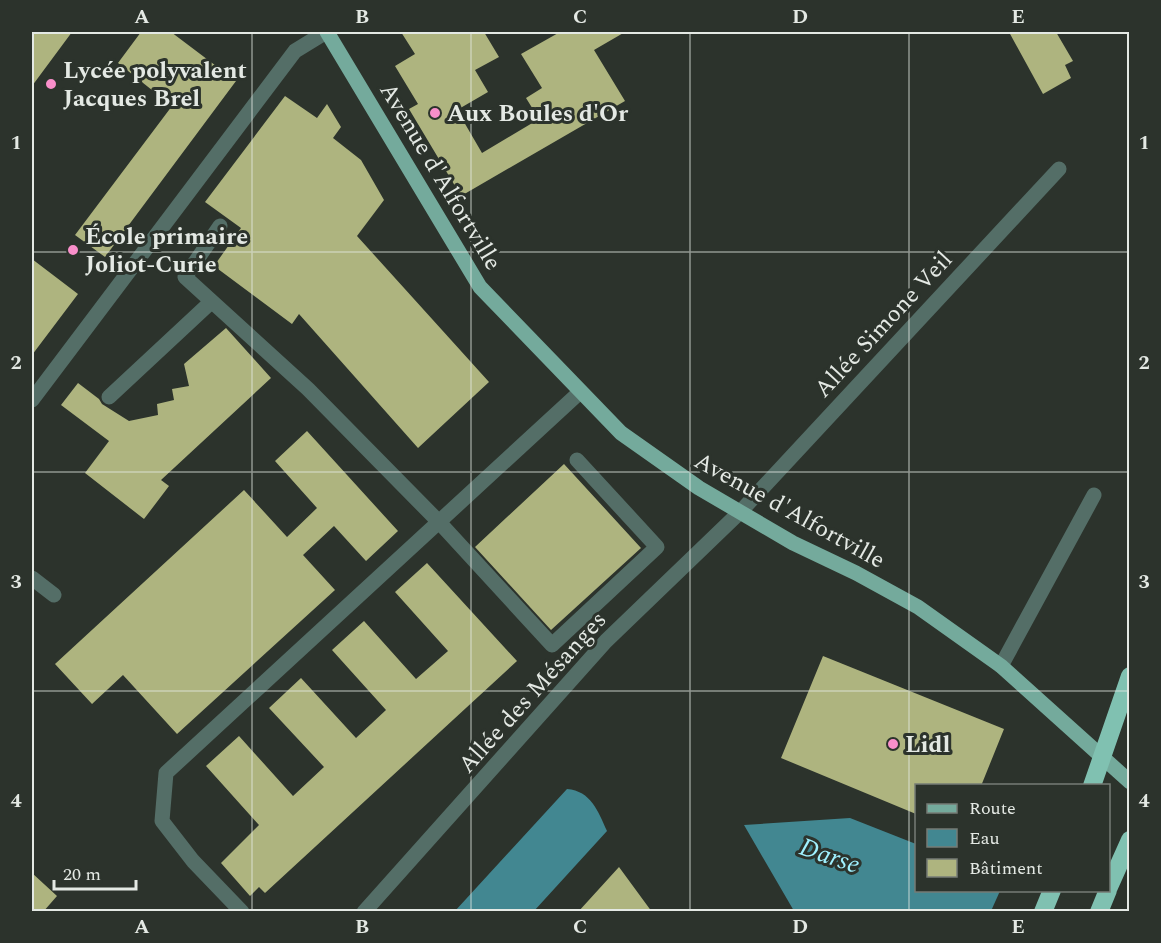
<svg xmlns="http://www.w3.org/2000/svg" width="1161" height="943" viewBox="0 0 1161 943" font-family="Spectral,serif">
<style>
.water{fill:#428791}
.pier{fill:#2c332c}
.building{fill:#aeb47f}
.lines{fill:none;stroke-linecap:round;stroke-linejoin:round}
.minor{stroke:#546e67;stroke-width:15}
.major{stroke:#74aa9c;stroke-width:15}
.highway{stroke:#80c1b1;stroke-width:18}
.highway-bridge{stroke:#80c1b1;stroke-width:18}
.grid{fill:none;stroke:#e4e9e4;stroke-width:1.5;stroke-opacity:0.55}
.poi-dot{fill:#f98fca;stroke:#2c332c;stroke-width:2}
.labels{text-anchor:middle;stroke-width:6;stroke-linejoin:round;paint-order:stroke}
.poi-label{font-size:24px;font-weight:bold;fill:#e4e9e4;stroke:#2c332c;text-anchor:start}
.street-label{font-size:24px;fill:#e4e9e4;stroke:#2c332c}
.water-label{font-size:26px;font-style:italic;fill:#a0f1ff;stroke:#2c332c}
.neatline{fill:none;stroke:#e4e9e4;stroke-width:2}
.grid-label{font-size:20px;text-anchor:middle;font-weight:bold;fill:#e4e9e4}
</style>
<rect width="100%" height="100%" fill="#2c332c"/>
<path class="water" d="M567 789C591 791 598 811 607 831L534 911H455Z
M850 818 916 844V890L1038 891 1093 911H794L744 825Z"/>
<path class="pier" d="M1047 890 1096 912 991 911 1000 891Z"/>
<path class="building" d="M32 32H72L32 86Z
M141 32H171L236 81 105 257 75 235 172 106 118 63Z
M401 32H484L499 57 475 70 488 92 457 110 482 153 539 119 526 98 542 88 521 54 560 32H625L594 50 625 101 461 196 409 109 418 104 395 66 415 54Z
M1009 32H1056L1073 61 1065 65 1071 78 1043 94Z
M285 96 317 118 327 104 341 127 333 138 361 160 384 200 357 236 489 382 418 448 299 314 292 324 214 266 241 228 205 202Z
M32 259 78 294 32 355Z
M226 328 271 378 161 480 169 486 144 519 85 473 109 441 61 405 78 383 99 399 102 404 129 421 158 415 157 404 174 400 172 389 189 386 184 364Z
M307 431 398 531 366 561 334 526 303 555 335 590 177 734 123 675 92 704 55 664 244 490 287 537 317 508 275 461Z
M564 464 641 548 551 630 475 547Z
M427 563 517 661 265 893 259 887 250 896 221 863 259 825 206 766 239 736 293 796 324 767 269 708 301 678 356 738 386 710 332 650 364 621 416 679 448 651 395 592Z
M823 656 1004 729 981 786H916V814L781 758Z
M619 867 652 912H578Z
M32 873 57 896 43 912H32Z"/>
<g class="lines">
<path class="minor" d="M220 226 185 277 308 389 439 522 552 645 657 547 577 460
M109 397 211 302
M32 400 295 51 326 32
M32 578 54 595
M1001 666 1094 495
M242 912 193 861 162 821 166 773 580 392
M364 912 606 641 741 511 1059 169"/>
<path class="major" d="M327 32 480 287 621 433 699 488 793 543 856 573 918 607 1001 666 1130 782"/>
<path class="highway" d="M1108 889 1130 840
M1043 912 1052 890
M1099 912 1108 890"/>
<path class="highway-bridge" d="M1092 786 1130 676"/>
</g>
<path class="grid" d="M252 32V912M471 32V912M690 32V912M909 32V912M32 252H1130M32 472H1130M32 691H1130"/>
<g class="poi-dot">
<circle cx="51" cy="84" r="6"/>
<circle cx="435" cy="113" r="6"/>
<circle cx="73" cy="250" r="6"/>
<circle cx="893" cy="744" r="6"/>
</g>
<g class="labels">
<g class="poi-label">
<text x="63" y="78">Lycée polyvalent<tspan x="63" dy="28">Jacques Brel</tspan></text>
<text x="447" y="121">Aux Boules d'Or</text>
<text x="85" y="244">École primaire<tspan x="85" dy="28">Joliot-Curie</tspan></text>
<text x="905" y="752">Lidl</text>
</g>
<g class="street-label">
<text transform="translate(441 176) rotate(59)" y="8">Avenue d'Alfortville</text>
<text transform="translate(883 324) rotate(-47)" y="8">Allée Simone Veil</text>
<text transform="translate(790 510) rotate(29)" y="8">Avenue d'Alfortville</text>
<text transform="translate(532 692) rotate(-48)" y="8">Allée des Mésanges</text>
</g>
<g class="water-label">
<text transform="translate(830 855) rotate(19)" y="9">Darse</text>
</g>
</g>
<rect width="1161" height="943" fill="none" stroke="#2c332c" stroke-width="66"/>
<rect x="915" y="784" width="195" height="108" fill="#2c332c" stroke="#767c76" stroke-width="1.5"/>
<rect x="927" y="804" width="30" height="9" fill="#74aa9c" stroke="#767c76" stroke-width="1.5"/>
<text x="969" y="814" font-size="18" fill="#e4e9e4">Route</text>
<rect x="927" y="829" width="30" height="18" fill="#428791" stroke="#767c76" stroke-width="1.5"/>
<text x="969" y="844" font-size="18" fill="#e4e9e4">Eau</text>
<rect x="927" y="859" width="30" height="18" fill="#aeb47f" stroke="#767c76" stroke-width="1.5"/>
<text x="969" y="874" font-size="18" fill="#e4e9e4">Bâtiment</text>
<path d="M54 880v9h82v-9" fill="none" stroke="#e4e9e4" stroke-width="3"/>
<text x="63" y="880" font-size="18" fill="#e4e9e4" stroke="#2c332c" stroke-width="4.5" paint-order="stroke">20 m</text>
<rect x="33" y="33" width="1095" height="877" class="neatline"/>
<g class="grid-label">
<text x="142" y="23">A</text>
<text x="362" y="23">B</text>
<text x="580" y="23">C</text>
<text x="800" y="23">D</text>
<text x="1018" y="23">E</text>
<text x="16" y="149">1</text>
<text x="1144" y="149">1</text>
<text x="16" y="369">2</text>
<text x="1144" y="369">2</text>
<text x="16" y="588">3</text>
<text x="1144" y="588">3</text>
<text x="16" y="807">4</text>
<text x="1144" y="807">4</text>
<text x="142" y="933">A</text>
<text x="362" y="933">B</text>
<text x="580" y="933">C</text>
<text x="800" y="933">D</text>
<text x="1018" y="933">E</text>
</g>
</svg>
